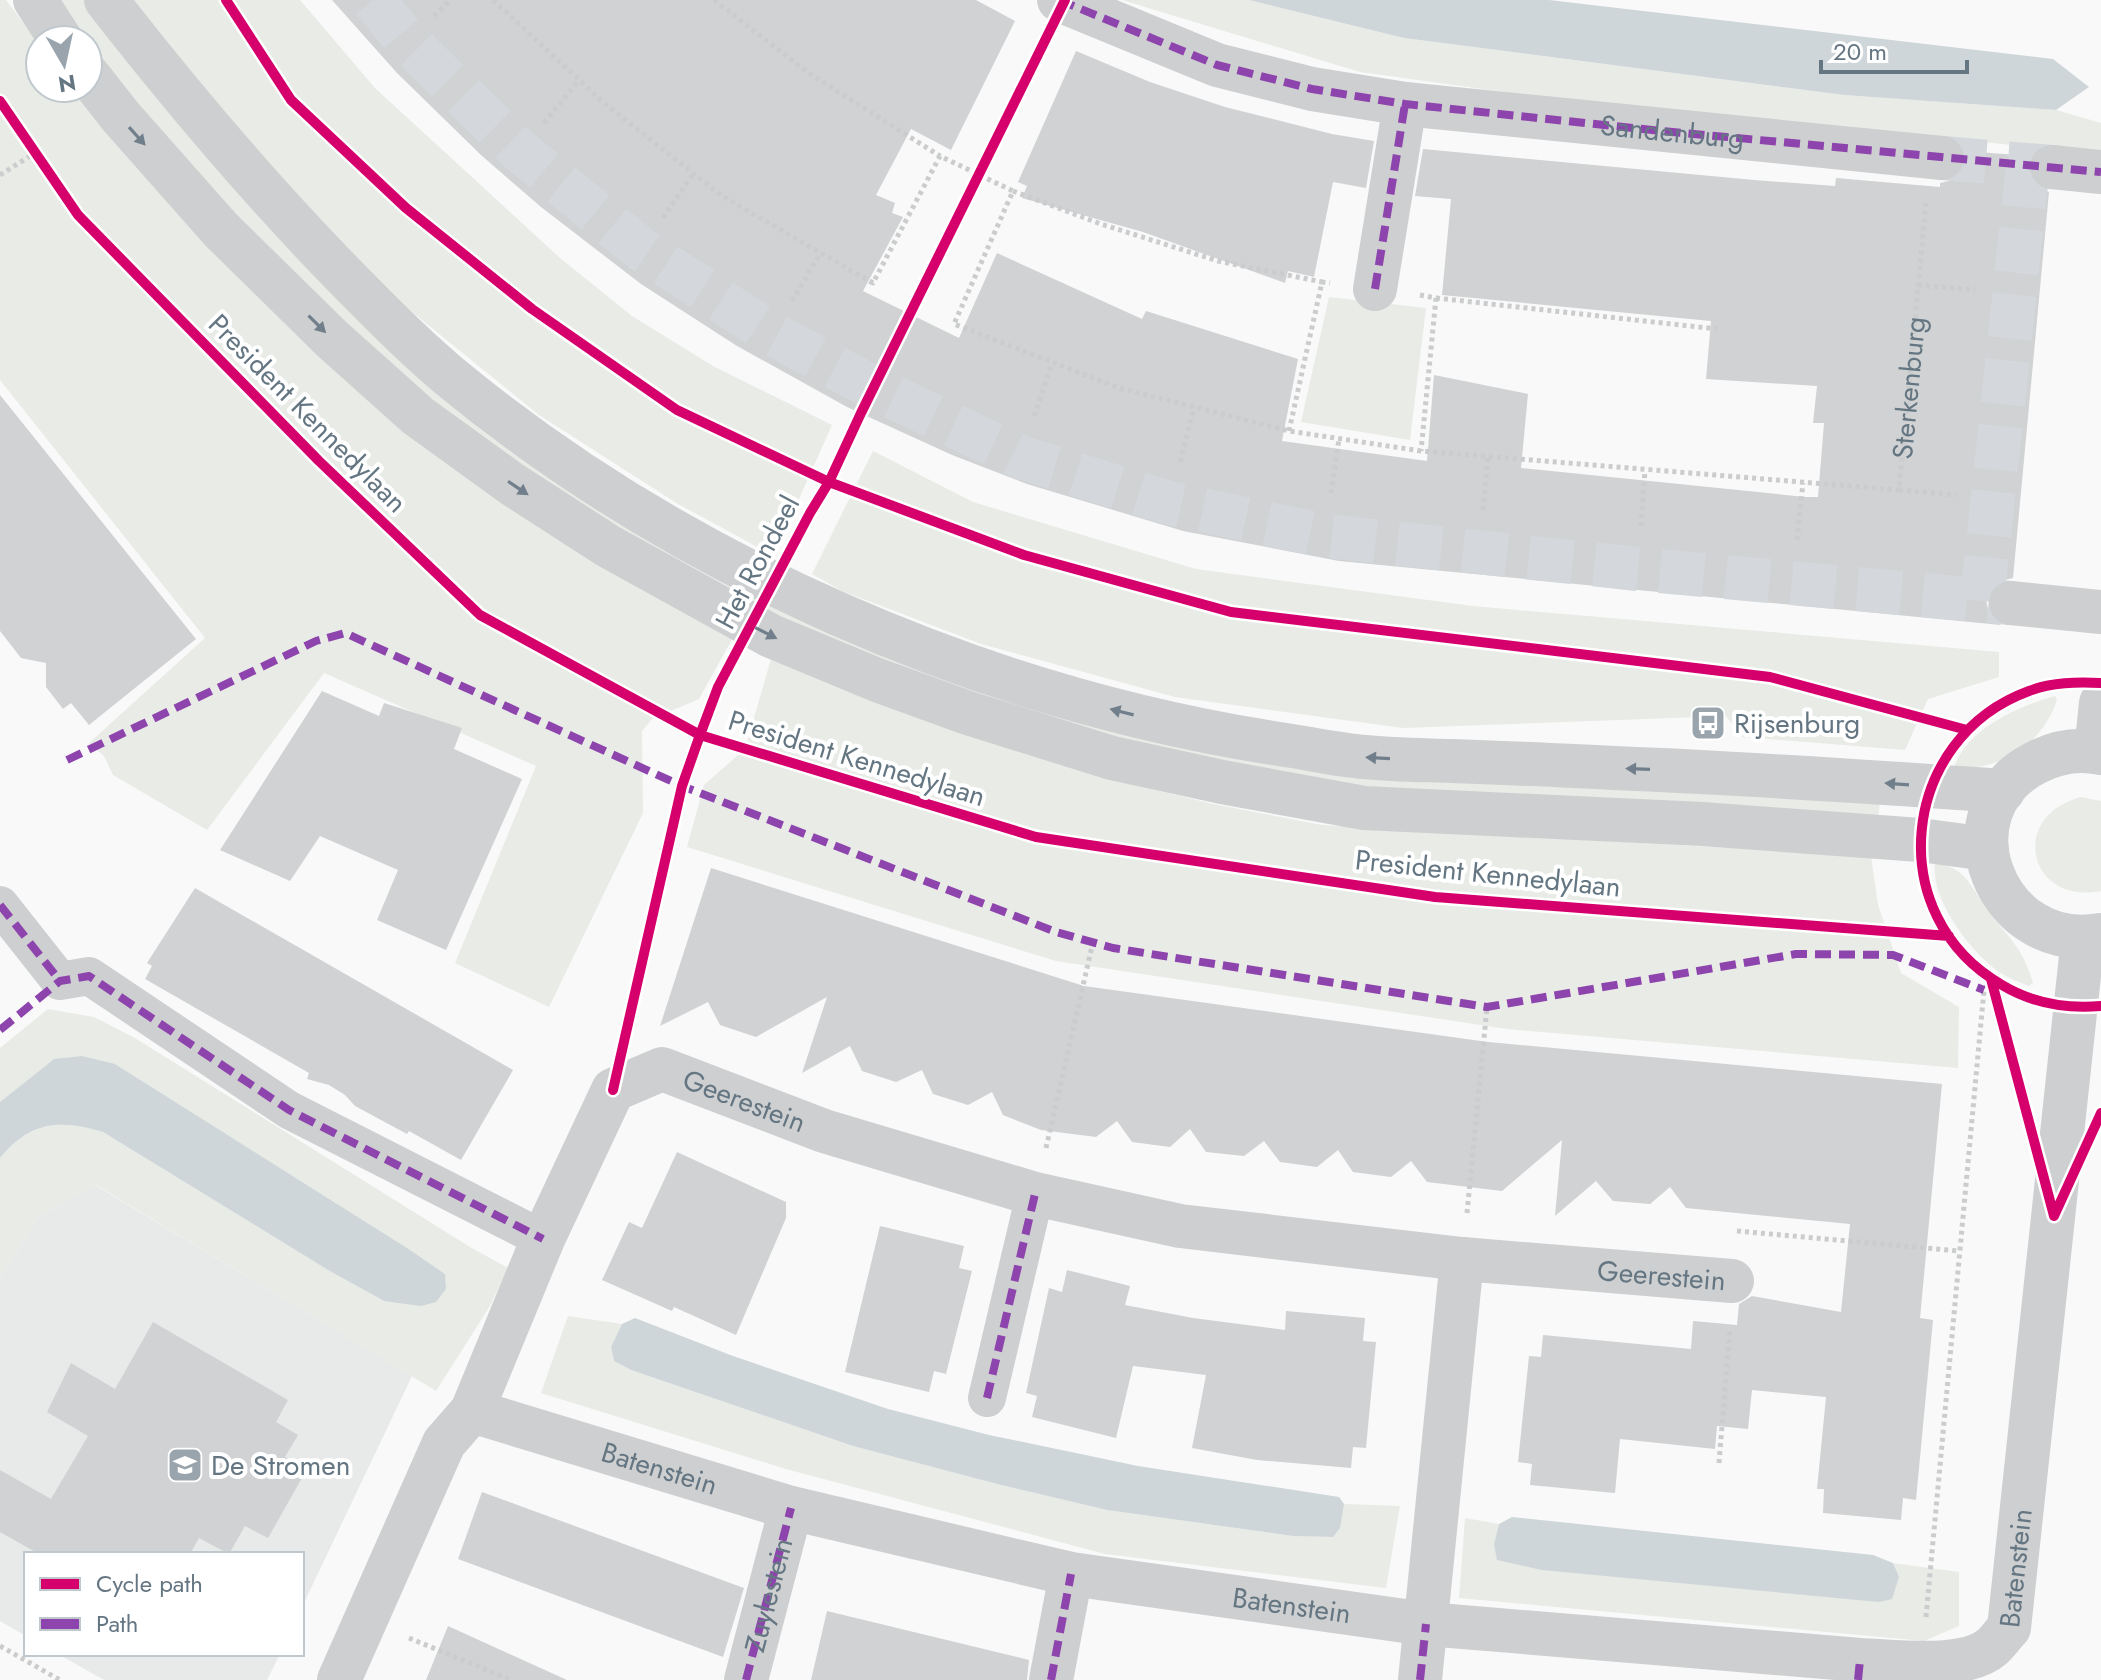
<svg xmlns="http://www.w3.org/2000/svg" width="2101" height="1680" viewBox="0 0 2101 1680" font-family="Jost,sans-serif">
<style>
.built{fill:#e8e9e9}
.green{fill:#e8ebe6}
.water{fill:#ced6d9}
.building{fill:#d0d2d3}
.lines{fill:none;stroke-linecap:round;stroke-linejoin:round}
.minor-tunnel{stroke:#d4d8dc;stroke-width:44;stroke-dasharray:44 22;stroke-linecap:butt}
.path{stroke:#cbcccd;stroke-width:5;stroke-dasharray:4 4;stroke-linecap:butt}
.pedestrian{stroke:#cecfd0;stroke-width:38}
.minor{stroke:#cecfd0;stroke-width:44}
.tertiary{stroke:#cecfd0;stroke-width:44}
.quiet{stroke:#8e44ad;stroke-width:8;stroke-dasharray:16 8;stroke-linecap:butt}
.cycleway-casing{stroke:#fff;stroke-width:15}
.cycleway{stroke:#d6006c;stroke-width:10}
.oneway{fill:#707f8b}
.labels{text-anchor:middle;stroke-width:8;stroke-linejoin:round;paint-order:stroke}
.street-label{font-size:28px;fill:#657683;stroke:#fff}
.poi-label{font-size:28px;fill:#657683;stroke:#fff;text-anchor:start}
</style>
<rect width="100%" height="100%" fill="#f9f9f9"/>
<path class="built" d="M95 1185 412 1376 302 1607V1554H26V1636L0 1621V1278L37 1218Z
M58 1654H280L267 1680H104Z"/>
<path class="green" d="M0 0H6L40 45V88H73L242 267 736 632 699 699 652 719 642 731 643 813 549 1007 455 963 536 766 324 673 207 830 113 775 104 756 89 743 205 638 0 380Z
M55 0H88L529 459 1117 728 1880 800 1878 821 1451 798 1227 767 974 699 781 622 523 471 343 330 134 109 88 47V40H83Z
M128 0H300L375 88 560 258 632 316 713 366 832 425 799 499 776 557 678 504 539 415 401 303 283 189Z
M1122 0H1249L1404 38 1844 95 2056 110 2101 123V154L1548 98 1360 72Z
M1329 297 1426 308 1410 440 1301 422Z
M873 451 973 502 1196 569 1473 606 1999 652V677L1928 699 1905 750 1742 737 1726 716 1403 728 1175 697 981 644 842 591 812 574Z
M773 652 1115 780 1213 804 1322 825 1871 856 1878 905 1901 973 1959 1007 1958 1068 1507 1029 1056 961 687 847 704 785 745 749Z
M2055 696 2057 700C2042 745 2000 771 1954 768 1966 729 2019 706 2055 696Z
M2081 797 2101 801V891C2028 905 2008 816 2081 797Z
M1935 862C1972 870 1972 893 1993 918 2013 941 2024 952 2033 983L2029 986C2017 981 2005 977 1995 969 1968 948 1930 898 1935 862Z
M48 1009 94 1017 135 1038 470 1247 508 1268 490 1306 436 1391 96 1185 37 1218 0 1278V1158C30 1121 60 1119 103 1132L328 1270 384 1301 445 1274 115 1064 54 1059 0 1102V1048Z
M568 1316 622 1324 611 1347 614 1361 631 1370 853 1446 1001 1485 1107 1510 1293 1536 1333 1537 1341 1523 1339 1497 1344 1504 1400 1506 1386 1588 1105 1554 786 1469 541 1393Z
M1465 1518 1499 1524 1494 1544 1898 1581 1893 1563 1959 1572V1626L1924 1641 1459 1598Z"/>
<path class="water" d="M1249 0H1549L2053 59 2089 87 2056 110 1844 95 1404 38Z
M82 1056 115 1064 410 1250 445 1274 446 1289 436 1302 421 1306 384 1301 328 1270 103 1132C60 1119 30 1121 0 1158V1102L54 1059Z
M635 1318 733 1356 888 1409 989 1435 1138 1466 1339 1497 1344 1504 1340 1528 1333 1537 1293 1536 1107 1510 1001 1485 853 1446 631 1370 614 1361 611 1347 622 1324Z
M1512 1517 1873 1555 1893 1563 1899 1577 1892 1599 1879 1602 1542 1570 1497 1560 1494 1544 1499 1524Z"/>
<path class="building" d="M332 0H976L1015 21 951 150 911 129 876 195 895 203 892 213 903 217 863 291 959 338 997 253 1142 319 1146 311 1298 359 1282 441 1427 461 1434 375 1528 394 1521 468 1806 497H1818L1824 423H1813L1817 386 1706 379 1711 321 1442 295 1451 199 1415 196 1423 149 1754 180 1835 186 1836 178 1940 187V183L1953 180 1963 172 1967 161 1965 151 2030 156 2027 165 2030 178 2038 188 2049 192 2013 578 2000 581 1991 588 1986 600 1989 614 2001 625 1339 561 1183 531 1027 484 952 455 847 407 737 346 641 284 541 207 481 155 397 73Z
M1076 51 1150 82 1225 107 1332 134 1374 141 1366 188 1333 182 1314 277 1288 271 1285 283 1143 232 1022 198 1027 186 1018 182Z
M0 395 196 639 89 725 71 703 63 709 46 687V663L21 658 0 631Z
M322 691 379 716 384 703 462 728 454 749 522 779 446 950 377 920 398 870 320 836 290 881 220 850Z
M711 868 1084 986 1488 1042 1942 1084 1920 1318 1933 1320 1916 1500 1903 1498 1901 1520 1823 1513 1824 1489H1817L1826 1397 1752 1390 1748 1429 1717 1426 1715 1449 1620 1439 1615 1493 1530 1485 1532 1464 1518 1462 1529 1356 1541 1357 1543 1335 1691 1349 1693 1321 1737 1325 1739 1304 1752 1296 1841 1312 1850 1224 1686 1208 1670 1187 1650 1204 1613 1201 1596 1181 1555 1216 1562 1140 1502 1191 1427 1182 1411 1161 1391 1177 1353 1172 1338 1150 1317 1167 1280 1162 1264 1141 1244 1156 1206 1152 1190 1129 1170 1147 1132 1142 1117 1121 1096 1137 1041 1130 1003 1115 992 1092 968 1105 933 1094 922 1070 896 1082 862 1071 850 1046 802 1073 827 997 756 1037 720 1025 708 1002 660 1026Z
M195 888 513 1070 461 1160 409 1131 407 1134 355 1106 345 1095 329 1085 307 1079 309 1073 145 979 152 966 147 963Z
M677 1152 786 1202V1218L736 1335 674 1307 672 1311 602 1280 629 1222 642 1228Z
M880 1226 964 1246 959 1268 972 1271 946 1374 934 1371 929 1392 845 1372Z
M1067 1270 1130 1286 1125 1305 1193 1318 1285 1330 1286 1311 1365 1318 1363 1341 1376 1342 1366 1448 1353 1447 1351 1468 1257 1460 1192 1448 1206 1375 1133 1366 1116 1438 1032 1417 1037 1396 1026 1393 1049 1288 1062 1292Z
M153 1322 288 1400 276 1422 298 1435 285 1457 307 1469 268 1538 245 1526 229 1554 199 1538 190 1554H39L0 1532V1470L51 1499 88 1436 47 1412 71 1363 115 1389Z
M482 1492 744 1588 723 1657 458 1559Z
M827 1611 1029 1660 1027 1680H811Z
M448 1626 567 1680H426Z"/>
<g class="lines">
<path class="minor-tunnel" d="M373 0 408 42 520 151 641 249 772 334 874 388 1020 457 1169 503 1325 536 1637 569 2011 603
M1942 158 2052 167
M1982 601 2028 165"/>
<g class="path">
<path id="s1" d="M493 0 604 103 722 196 873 283 940 156 1013 191 954 324 1119 388 1289 431 1421 451 1899 490 1926 203"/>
<path d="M714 0 810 74 940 156"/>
<path d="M434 16 450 0"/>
<path d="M544 123 579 80"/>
<path d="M0 175 35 153"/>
<path d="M1013 191 1101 224 1218 261 1322 282"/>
<path d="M663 218 694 173"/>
<path d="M1918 285 1975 290"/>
<path d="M1420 295 1436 298 1421 451"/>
<path d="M1436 298 1717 329"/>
<path d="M792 301 821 252"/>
<path d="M1034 416 1052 363"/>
<path d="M1289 431 1322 282 1330 283"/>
<path d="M1180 462 1194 407"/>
<path d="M1899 490 1956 495"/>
<path d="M1331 493 1339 439"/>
<path d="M1483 510 1488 457"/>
<path d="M1641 526 1645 471"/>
<path d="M1797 540 1803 483"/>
<path d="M1046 1148 1093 942"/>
<path d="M1467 1213 1487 1007"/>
<path d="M1737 1231 1959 1251"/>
<path d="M1719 1463 1730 1328"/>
<path d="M1926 1617 1984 990 1991 979"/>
<path d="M409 1638 511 1680"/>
<path d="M0 1646 60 1680"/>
</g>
<path class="pedestrian" d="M0 905 60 981 89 976 289 1110 543 1239
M987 1398 1035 1194"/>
<g class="minor">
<path d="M1059 0 1217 65 1312 89 1405 104 1942 158"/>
<path d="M2052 167 2101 172"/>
<path d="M1375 289 1405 104"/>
<path d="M2011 603 2101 612"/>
<path d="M2096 752 2101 703"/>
<path id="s2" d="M472 1411 791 1508 1071 1574 1426 1624 1860 1660C1895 1661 1964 1671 1992 1647 1998 1642 2003 1634 2009 1628L2083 938"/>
<path id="s3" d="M339 1680 444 1443 472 1411 543 1239 613 1090 662 1069 824 1131 1035 1194 1180 1226 1462 1259 1732 1281"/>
<path id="s4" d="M746 1680 791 1508"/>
<path d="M1051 1680 1071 1574"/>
<path d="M1420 1680 1462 1259"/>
</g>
<path class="tertiary" d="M35 0 61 40
M106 0C177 91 251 179 331 262 369 301 407 340 448 375 680 567 982 698 1279 744 1308 748 1337 755 1365 757 1394 760 1423 760 1452 761 1506 763 1560 765 1614 768 1744 773 1873 782 2003 791
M88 75 121 117 221 230 332 339 418 416 512 484 608 546 771 636 877 680 968 713 1112 758 1222 782 1364 808 1702 824 1920 840 1987 849
M2101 753C2078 748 2056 752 2035 763 1940 812 1996 954 2101 935"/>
<g class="quiet">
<path id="s5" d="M1059 0 1217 65 1312 89 1405 104 1652 130 2101 172"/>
<path d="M1375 289 1405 104"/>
<path d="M67 760 316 641 345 633 682 786 1056 932 1113 948 1487 1007 1796 954 1893 955 1984 990"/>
<path d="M0 905 60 981"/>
<path d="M0 1030 60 981 89 976 289 1110 543 1239"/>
<path d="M987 1398 1035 1194"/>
<path d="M746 1680 791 1508"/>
<path d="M1051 1680 1071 1574"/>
<path d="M1420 1680 1426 1624"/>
<path d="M1858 1680 1860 1660"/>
</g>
<defs>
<path id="cycleway" d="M226 0 291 100 406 208 532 309 677 410 829 482 1024 555 1231 612 1770 677 1967 730
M0 101 78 215 319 461 480 615 700 735 1036 837 1435 897 1949 936
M2101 683C2077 682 2052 682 2029 691 1900 738 1881 916 2002 985 2032 1003 2066 1009 2101 1006
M1991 979 2054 1216
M613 1090 682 786 700 735 718 687 810 513 829 482 861 413 1065 0
M2054 1216 2101 1113"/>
</defs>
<use href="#cycleway" class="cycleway-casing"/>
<use href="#cycleway" class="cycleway"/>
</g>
<defs><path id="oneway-solid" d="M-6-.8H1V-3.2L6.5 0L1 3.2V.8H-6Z" transform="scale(2)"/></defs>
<g class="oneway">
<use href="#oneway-solid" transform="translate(137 136) rotate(48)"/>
<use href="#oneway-solid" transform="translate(317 324) rotate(45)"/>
<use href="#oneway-solid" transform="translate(518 488) rotate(34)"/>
<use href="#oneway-solid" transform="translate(766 633) rotate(27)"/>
<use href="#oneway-solid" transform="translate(1122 712) rotate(-166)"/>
<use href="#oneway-solid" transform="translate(1378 758) rotate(-177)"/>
<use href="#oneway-solid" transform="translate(1638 769) rotate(-178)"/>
<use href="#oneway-solid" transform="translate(1897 784) rotate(-176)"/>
</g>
<defs>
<symbol id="bus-square" viewBox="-11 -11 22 22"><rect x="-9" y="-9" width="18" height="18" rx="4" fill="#99a4ac" stroke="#fff"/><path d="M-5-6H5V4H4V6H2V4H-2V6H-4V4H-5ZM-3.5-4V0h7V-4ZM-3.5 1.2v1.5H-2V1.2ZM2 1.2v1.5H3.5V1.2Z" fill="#fff"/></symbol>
<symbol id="school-square" viewBox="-11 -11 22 22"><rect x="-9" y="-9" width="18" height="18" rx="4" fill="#99a4ac" stroke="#fff"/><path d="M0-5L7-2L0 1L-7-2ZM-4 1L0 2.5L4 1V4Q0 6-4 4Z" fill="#fff"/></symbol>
</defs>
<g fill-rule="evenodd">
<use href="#bus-square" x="1688" y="703" width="40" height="40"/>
<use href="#school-square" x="165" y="1445" width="40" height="40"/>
</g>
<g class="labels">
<g class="street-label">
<text dy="10" stroke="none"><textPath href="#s5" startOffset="632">Sandenburg</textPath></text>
<text dy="10" stroke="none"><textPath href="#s1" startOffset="1914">Sterkenburg</textPath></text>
<text transform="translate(308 413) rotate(45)" y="10">President Kennedylaan</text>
<text transform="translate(757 562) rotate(-62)" y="10">Het Rondeel</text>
<text transform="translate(857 758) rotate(17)" y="10">President Kennedylaan</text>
<text transform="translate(1488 873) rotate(6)" y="10">President Kennedylaan</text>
<text dy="10" stroke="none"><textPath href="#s3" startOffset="794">Geerestein</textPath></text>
<text dy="10" stroke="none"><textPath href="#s3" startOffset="1732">Geerestein</textPath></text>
<text dy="10" stroke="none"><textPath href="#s2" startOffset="196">Batenstein</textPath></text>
<text dy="10" stroke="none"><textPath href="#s2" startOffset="1636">Batenstein</textPath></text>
<text dy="10" stroke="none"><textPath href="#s4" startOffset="88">Zuylestein</textPath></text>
<text dy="10" stroke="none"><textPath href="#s2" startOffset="844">Batenstein</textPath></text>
</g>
<g class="poi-label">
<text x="1734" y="733">Rijsenburg</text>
<text x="211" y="1475">De Stromen</text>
</g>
</g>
<rect x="24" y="1552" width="280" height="104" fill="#ffffff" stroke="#c1c8cd" stroke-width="2"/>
<rect x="40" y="1578" width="40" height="12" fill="#d6006c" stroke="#c1c8cd" stroke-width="2"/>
<text x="96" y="1592" font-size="24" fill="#657683">Cycle path</text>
<rect x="40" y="1618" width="40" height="12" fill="#8e44ad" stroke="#c1c8cd" stroke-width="2"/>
<text x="96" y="1632" font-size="24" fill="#657683">Path</text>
<g transform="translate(64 64) rotate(171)"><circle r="38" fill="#ffffff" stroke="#c1c8cd" stroke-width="2"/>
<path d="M0-6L14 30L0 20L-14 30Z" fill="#99a4ac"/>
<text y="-12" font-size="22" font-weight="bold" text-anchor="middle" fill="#657683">N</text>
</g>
<path d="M1821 60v12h146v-12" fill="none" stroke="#657683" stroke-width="4"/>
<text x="1833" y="60" font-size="24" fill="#657683" stroke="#ffffff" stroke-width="6" paint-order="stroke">20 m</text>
</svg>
